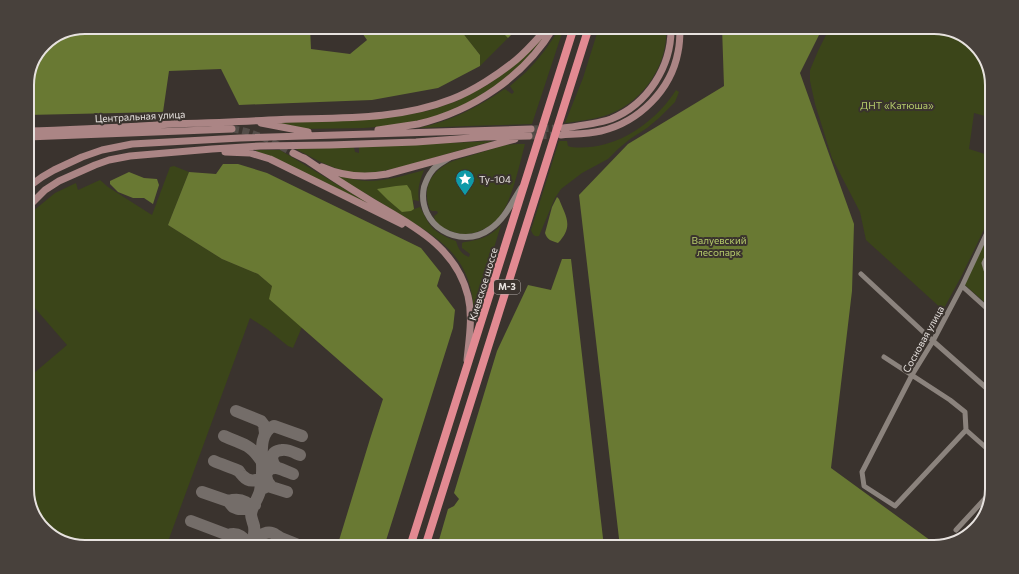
<svg xmlns="http://www.w3.org/2000/svg" width="1019" height="574" viewBox="0 0 1019 574" font-family="Commissioner,sans-serif">
<style>
.green{fill:#3b4519}
.forest{fill:#697933}
.lines{fill:none;stroke-linecap:round;stroke-linejoin:round}
.taxiway{stroke:#746d69;stroke-width:12}
.secondary-tunnel{stroke:#544d49;stroke-width:7;stroke-dasharray:7 3.5;stroke-linecap:butt}
.minor{stroke:#8b837d;stroke-width:5}
.tertiary{stroke:#8b837d;stroke-width:6}
.secondary{stroke:#ab8585;stroke-width:7}
.trunk{stroke:#e28a92;stroke-width:8}
.labels{text-anchor:middle;stroke-width:4;stroke-linejoin:round;paint-order:stroke}
.shield{fill:#3a332e;stroke:#b3aeaa;stroke-width:1}
.shield-label{font-size:9px;font-weight:bold;fill:#e7e2df}
.park-label{font-size:10px;fill:#b6cc6b;stroke:#3a332e}
.street-label{font-size:10px;fill:#e7e2df;stroke:#3a332e}
.poi-label{font-size:10px;fill:#e7e2df;stroke:#3a332e;text-anchor:start}
.rim{fill:none;stroke:#e7e2df;stroke-width:2}
</style>
<rect width="100%" height="100%" fill="#3a332e"/>
<path class="green" d="M458 27H497L508 38 480 66V55Z
M560 27H564L532 124 468 126 419 128C450 121 477 108 503 90L505 89 512 94 514 92 510 86C515 81 521 77 526 72 539 59 551 43 560 27Z
M599 27H666C669 66 641 105 604 116 591 120 578 121 565 123L583 78Z
M830 27H934L963 35 982 53 992 81V118L974 113 969 149 988 155 990 150 992 151V213L961 277 943 310 866 240 860 212 832 158 815 104 810 81V70L818 51Z
M544 35 541 41 520 65 497 85 472 101 438 116 399 125 364 128 300 129 271 123 383 118 412 114 431 110 457 101 489 84 511 68Z
M676 90 679 92 675 102 659 118 647 128 630 139 618 149 608 159 582 173 561 189 555 198 539 236C534 237 533 235 531 230L559 141H567L568 146 571 147C608 151 641 132 665 105 669 100 673 95 676 90Z
M493 141C468 148 443 155 419 162 396 168 373 176 349 172 330 168 313 158 296 149L354 147 355 152 359 153V147Z
M517 144H525C519 166 512 202 498 219 492 225 485 229 477 232 469 235 459 235 451 231 444 229 434 223 434 216L438 213 437 211H432L430 210C421 187 432 170 453 161L505 145Z
M256 150H280L376 208 256 151Z
M174 166 189 172 168 225 222 259 258 274 272 286 270 299 302 327 293 348 288 346 267 329 250 318 166 547H85L56 539 37 521 27 493V379L67 345 27 299V216L55 193 76 183 78 190 100 180 108 187 152 215 170 167Z
M424 170C420 180 417 189 419 201L413 200 414 209 420 207C423 212 425 217 428 222 434 232 445 237 456 241 458 248 461 254 469 257L470 254 462 248V243C465 241 468 242 471 241 483 239 493 234 501 225L474 314C472 263 448 243 407 219 393 210 379 202 365 193 357 188 347 184 339 177L340 176C349 178 359 181 368 181 387 181 406 175 424 170Z
M992 226V309L964 284Z"/>
<path class="forest" d="M85 27H310L311 49 350 54 367 40 358 27H458L480 55V66L438 88 372 100 239 105 221 69 169 71 163 112 27 115V81L44 44Z
M497 27H519L508 38Z
M722 27H823L800 73 854 224 852 291 831 468 938 546 935 547H620L579 195 628 144 724 86Z
M223 164H238L267 173 421 248 441 273 437 286 455 310 453 328 384 547H337L370 439 383 399 269 299 272 286 258 274 222 259 168 225 189 172 216 174Z
M129 172 144 178 157 179 159 185 153 204 144 198H133L118 192 110 184V181Z
M407 185 411 191 414 209 411 211 402 212 388 200 377 189 396 186Z
M557 197 559 199C566 217 574 226 558 243 552 241 547 240 545 233L552 207Z
M562 259H571L604 547H437L448 509 454 506 459 499 454 493 497 351 528 285 551 290Z"/>
<g class="lines">
<path class="taxiway" d="M236 411 261 421 264 425 265 433
M224 436C243 445 250 443 262 462
M214 461C220 464 234 468 239 471 239 471 242 476 243 476 250 484 260 480 266 474
M277 468C270 461 270 451 282 450 288 449 295 453 300 455
M271 486C264 479 264 467 277 468 282 469 288 472 293 474
M264 488 268 486 287 492
M202 492 228 501 233 507 238 509H247L255 505
M228 501C239 498 247 500 252 510
M191 521 228 535C238 532 245 537 248 547
M253 541C260 535 268 529 276 535 278 536 279 537 281 538 286 540 291 542 296 544
M251 547C254 540 255 534 254 526 253 522 251 518 251 514 252 506 258 499 260 491 261 485 262 479 262 473 263 459 257 432 274 426L302 436"/>
<path class="secondary-tunnel" d="M232 129C254 131 274 143 293 153
M531 129 561 128
M529 136 559 135"/>
<path class="minor" d="M992 247 984 263 986 270 992 272
M861 274 933 341 992 393
M962 286 992 313
M884 357 950 400 965 412 966 430 992 453
M966 430 895 506 864 486 862 472 912 375 933 341 962 286 992 222
M956 530 992 491"/>
<path class="tertiary" d="M449 158C443 162 436 165 432 171 428 176 426 181 424 187 416 225 460 251 490 229 505 219 512 202 521 188"/>
<path class="secondary" d="M261 123 308 132
M563 128C579 126 596 124 611 119 648 104 672 66 671 27
M378 130C392 128 405 126 418 124 473 111 525 76 554 27
M27 131C76 130 124 127 172 124 205 123 237 122 269 120 330 117 394 122 452 99 473 91 499 74 516 60 528 50 538 38 548 27
M561 135C574 134 588 134 601 131 639 122 671 90 678 52 680 43 680 35 680 27
M27 137 232 129
M225 152 250 153 270 159 402 224
M293 153 307 160
M304 158C326 173 348 187 371 201 411 225 456 246 468 296 473 317 469 339 467 360
M322 167C342 176 365 178 387 174L515 139
M27 188 42 177 54 170 82 157 102 150 132 144 240 138 531 129
M27 208 45 190 59 181 95 165 109 160 130 156 212 149 260 146 330 145 416 142 484 137 529 136"/>
<path class="trunk" d="M410 547C465 374 519 200 574 27
M425 547 589 27"/>
</g>
<defs>
<symbol id="sight-pin" viewBox="-11 -11 22 30"><path d="M0 17L-7.5 6A9.5 9.5 0 1 1 7.5 6Z" fill="#0f9aa8" stroke="#3a332e"/><path d="M0-6L1.8-2.2L6-1.7L2.9 1.2L3.7 5.4L0 3.3L-3.7 5.4L-2.9 1.2L-6-1.7L-1.8-2.2Z" fill="#fff"/></symbol>
</defs>
<g fill-rule="evenodd">
<use href="#sight-pin" x="454" y="168" width="22" height="30"/>
</g>
<g class="labels">
<rect class="shield" x="494" y="280" width="26" height="14" rx="3"/>
<g class="shield-label">
<text x="507" y="290">М-3</text>
</g>
<g class="park-label">
<text x="897" y="109">ДНТ «Катюша»</text>
<text x="719" y="244">Валуевский<tspan x="719" dy="12">лесопарк</tspan></text>
</g>
<g class="street-label">
<text transform="translate(140 116) rotate(-3)" y="4">Центральная улица</text>
<text transform="translate(483 284) rotate(-73)" y="4">Киевское шоссе</text>
<text transform="translate(923 339) rotate(-61)" y="4">Сосновая улица</text>
</g>
<g class="poi-label">
<text x="479" y="183">Ту-104</text>
</g>
</g>
<path d="M0 0H1019V574H0ZM85 34H934A51 51 0 0 1 985 85V489A51 51 0 0 1 934 540H85A51 51 0 0 1 34 489V85A51 51 0 0 1 85 34Z" fill="#48413c" fill-rule="evenodd"/>
<path class="rim" d="M85 34H934A51 51 0 0 1 985 85V489A51 51 0 0 1 934 540H85A51 51 0 0 1 34 489V85A51 51 0 0 1 85 34Z"/>
</svg>
